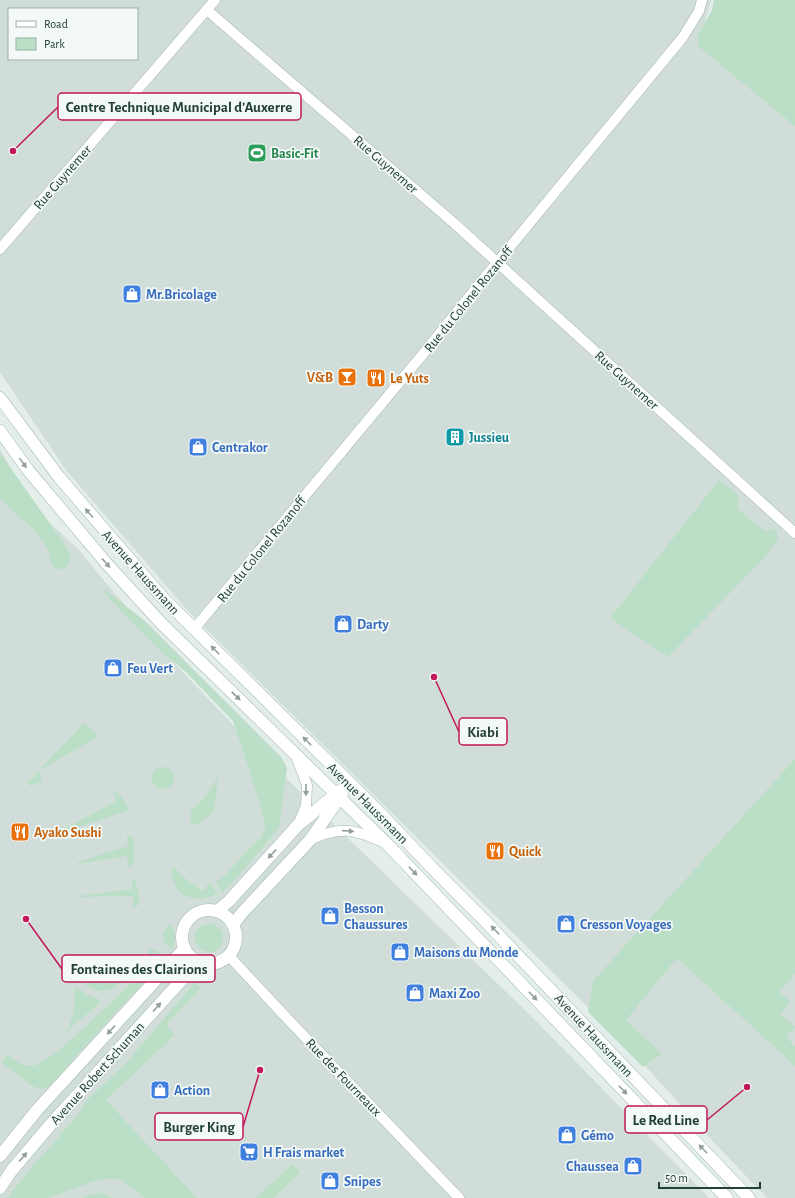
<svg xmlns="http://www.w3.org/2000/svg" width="795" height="1198" viewBox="0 0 795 1198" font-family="'Alegreya Sans',sans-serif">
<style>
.built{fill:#d1ddd8;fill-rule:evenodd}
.green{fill:#bbdfc6}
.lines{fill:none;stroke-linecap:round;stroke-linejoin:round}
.street-casing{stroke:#a5b5b0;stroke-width:11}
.secondary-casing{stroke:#a1b9b1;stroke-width:13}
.street{stroke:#fff;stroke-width:10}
.secondary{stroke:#fff;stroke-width:12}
.oneway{fill:#909f9c}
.labels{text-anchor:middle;stroke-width:3.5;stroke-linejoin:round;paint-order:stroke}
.leisure-label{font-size:14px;font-weight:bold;fill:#27864d;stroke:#f3f9f7;text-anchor:start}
.street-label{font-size:14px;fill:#223f38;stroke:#f3f9f7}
.shop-label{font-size:14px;font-weight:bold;fill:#366cbe;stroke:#f3f9f7;text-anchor:start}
.food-label{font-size:14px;font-weight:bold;fill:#c56008;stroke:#f3f9f7;text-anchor:start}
.culture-label{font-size:14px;font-weight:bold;fill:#0d838f;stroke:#f3f9f7;text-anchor:start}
.leader{fill:none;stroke:#c2185b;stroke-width:1.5}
.callout-dot{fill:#c2185b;stroke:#f3f9f7;stroke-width:1.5}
.callout{fill:#f3f9f7;stroke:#c2185b;stroke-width:1.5}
.callout-label{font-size:15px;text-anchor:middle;font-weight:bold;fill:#223f38}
</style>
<rect width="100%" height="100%" fill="#e3ede9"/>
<path class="built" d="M0 0H711L700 39 795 122V1198H767L720 1149 630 1049 188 611 66 470 0 372ZM9 9H137V59H9Z
M0 449 22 488 49 522 78 549 161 649 251 744 537 1022 709 1198H0Z"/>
<path class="green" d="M714 0H795V126L699 47 697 37 712 10Z
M0 453 65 545 71 558 67 567C63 569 59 570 55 568 49 563 51 555 47 548 40 532 13 512 0 499Z
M719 480 738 495V509L765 531 776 528 778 538 765 557 668 657 610 618Z
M101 587 145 621 281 757 284 762 287 768 279 828 234 881 223 892 215 882 222 878 261 837 265 829V822L250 772 233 721 186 672 156 647 106 595Z
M84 723 99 736 38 771 43 780 31 786 27 783Z
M795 759V974L779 991 790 1002 780 1014 795 1027 786 1037 795 1046V1066L677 958 626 1020 662 1054 643 1067 588 1012 593 981Z
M152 778a11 11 0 1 1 22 0a11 11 0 1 1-22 0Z
M218 777 214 812 196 825 190 821 191 811 207 794Z
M114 792C122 794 125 803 129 810L59 834V832L116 801Z
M127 834 134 838V862L131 866H128L127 856 78 864V862L128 846Z
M171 868H175L187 880 203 891 209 883 218 894C193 904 174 898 171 868Z
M131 878 136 882 140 904 135 907 133 906V896L78 897V896L133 889Z
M195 938a14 14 0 1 1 28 0a14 14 0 1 1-28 0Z
M171 924C176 933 176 939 172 950L164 943 163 932Z
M151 949 158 951 159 963 157 967 47 1088 41 1089 32 1086 1 1062 7 1055C14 1060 23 1067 32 1066 51 1064 119 994 136 978L144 966 149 950Z
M81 968 80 979H124L125 968H130L133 971C125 982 106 997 92 989 89 988 86 986 84 984 79 980 76 976 77 971Z
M195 982 201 988 166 1025 175 1035 106 1100 197 1198H145L139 1192 118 1179H100L48 1198H7L31 1168 78 1115 88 1099 129 1060Z
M75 988 92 997 99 999V1003L65 1033C74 1018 75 1006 75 988Z
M292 1164 300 1173 274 1198H256Z
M101 1192 113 1198H82Z"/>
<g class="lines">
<defs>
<path id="street" d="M207 10 455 224 795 533
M0 249 215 0
M194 629 423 354 486 276 683 37 699 11 702 0
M296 756 307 785 306 806 298 825
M311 839C341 826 353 829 383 842
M229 956 283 1014 459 1198"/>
<path id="secondary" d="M0 398 59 477 163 598 376 809 438 874 486 922 749 1198
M0 431 28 470 107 564 161 623 386 843 727 1198
M182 937a27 27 0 1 1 54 0a27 27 0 1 1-54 0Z
M217 911 229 901 298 825 341 790
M233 925 242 913 311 839 342 794
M0 1156 37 1110 184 949
M0 1188 12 1170 51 1124 198 962"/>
</defs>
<use href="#street" class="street-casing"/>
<use href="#secondary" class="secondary-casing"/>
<use href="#street" class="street"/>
<use href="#secondary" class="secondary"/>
</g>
<defs><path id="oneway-solid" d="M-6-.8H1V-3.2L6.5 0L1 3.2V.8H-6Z"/></defs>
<g class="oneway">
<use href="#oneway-solid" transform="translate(23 463) rotate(54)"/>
<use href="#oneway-solid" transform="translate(89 513) rotate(-131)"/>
<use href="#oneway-solid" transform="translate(106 563) rotate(49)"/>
<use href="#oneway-solid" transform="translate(215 650) rotate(-135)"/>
<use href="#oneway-solid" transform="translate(236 696) rotate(44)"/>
<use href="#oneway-solid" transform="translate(307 741) rotate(-135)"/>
<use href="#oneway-solid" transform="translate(306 790) rotate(90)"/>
<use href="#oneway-solid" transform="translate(348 831) rotate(4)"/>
<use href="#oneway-solid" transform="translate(272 854) rotate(133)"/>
<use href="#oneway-solid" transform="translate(413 871) rotate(46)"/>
<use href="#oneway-solid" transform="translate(495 930) rotate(-134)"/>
<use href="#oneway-solid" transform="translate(533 996) rotate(46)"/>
<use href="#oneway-solid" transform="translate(157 1007) rotate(-48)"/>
<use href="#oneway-solid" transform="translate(111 1030) rotate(132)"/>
<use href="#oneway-solid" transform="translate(623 1090) rotate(46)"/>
<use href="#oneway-solid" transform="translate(703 1149) rotate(-134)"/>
<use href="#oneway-solid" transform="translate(23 1157) rotate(-49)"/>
</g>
<defs>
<symbol id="stadium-square" viewBox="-11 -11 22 22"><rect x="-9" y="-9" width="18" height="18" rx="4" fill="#2e9e5b" stroke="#f3f9f7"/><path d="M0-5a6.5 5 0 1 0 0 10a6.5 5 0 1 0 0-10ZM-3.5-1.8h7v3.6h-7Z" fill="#fff"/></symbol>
<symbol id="shop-square" viewBox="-11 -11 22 22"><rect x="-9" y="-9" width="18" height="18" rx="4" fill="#3f7fe0" stroke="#f3f9f7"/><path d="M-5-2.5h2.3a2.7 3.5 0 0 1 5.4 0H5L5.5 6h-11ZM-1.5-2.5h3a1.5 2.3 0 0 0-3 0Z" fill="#fff"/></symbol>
<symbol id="bar-square" viewBox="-11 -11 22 22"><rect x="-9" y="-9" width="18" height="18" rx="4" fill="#e8710a" stroke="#f3f9f7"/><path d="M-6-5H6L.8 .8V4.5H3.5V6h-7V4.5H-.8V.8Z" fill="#fff"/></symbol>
<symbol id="restaurant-square" viewBox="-11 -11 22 22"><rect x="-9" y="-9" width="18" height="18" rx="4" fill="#e8710a" stroke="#f3f9f7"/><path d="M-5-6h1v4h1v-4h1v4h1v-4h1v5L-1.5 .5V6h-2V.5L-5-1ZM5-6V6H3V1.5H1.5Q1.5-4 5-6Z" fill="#fff"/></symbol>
<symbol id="building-square" viewBox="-11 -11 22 22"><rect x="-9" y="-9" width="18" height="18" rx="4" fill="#0f9aa8" stroke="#f3f9f7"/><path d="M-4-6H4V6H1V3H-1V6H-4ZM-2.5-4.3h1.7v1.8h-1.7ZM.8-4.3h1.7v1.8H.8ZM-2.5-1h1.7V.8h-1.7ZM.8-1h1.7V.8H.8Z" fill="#fff"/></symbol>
<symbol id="supermarket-square" viewBox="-11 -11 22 22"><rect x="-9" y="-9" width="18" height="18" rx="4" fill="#3f7fe0" stroke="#f3f9f7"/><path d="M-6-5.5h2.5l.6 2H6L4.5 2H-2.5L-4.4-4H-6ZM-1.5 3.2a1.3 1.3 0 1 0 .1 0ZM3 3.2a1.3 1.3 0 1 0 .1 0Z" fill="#fff"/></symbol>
</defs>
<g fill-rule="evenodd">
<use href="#stadium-square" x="246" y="142" width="22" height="22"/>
<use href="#shop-square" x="121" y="283" width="22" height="22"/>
<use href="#bar-square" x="336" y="366" width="22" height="22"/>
<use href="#restaurant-square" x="365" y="367" width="22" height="22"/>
<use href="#building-square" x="444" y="426" width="22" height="22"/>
<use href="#shop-square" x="187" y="436" width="22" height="22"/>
<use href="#shop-square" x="332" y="613" width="22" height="22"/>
<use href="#shop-square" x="102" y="657" width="22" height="22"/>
<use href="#restaurant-square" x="9" y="821" width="22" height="22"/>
<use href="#restaurant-square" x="484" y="840" width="22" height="22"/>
<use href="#shop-square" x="319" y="905" width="22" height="22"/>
<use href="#shop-square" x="555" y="913" width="22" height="22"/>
<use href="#shop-square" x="389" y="941" width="22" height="22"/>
<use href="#shop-square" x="404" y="982" width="22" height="22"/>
<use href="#shop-square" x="149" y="1079" width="22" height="22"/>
<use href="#shop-square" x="556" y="1124" width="22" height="22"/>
<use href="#supermarket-square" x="238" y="1141" width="22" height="22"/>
<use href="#shop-square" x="622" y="1155" width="22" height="22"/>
<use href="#shop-square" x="319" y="1170" width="22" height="22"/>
</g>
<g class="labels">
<g class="leisure-label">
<text x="271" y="158">Basic-Fit</text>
</g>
<g class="street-label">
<text transform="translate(386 164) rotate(41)" y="5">Rue Guynemer</text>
<text transform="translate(62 177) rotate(-49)" y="5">Rue Guynemer</text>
<text transform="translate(468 299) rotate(-51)" y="5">Rue du Colonel Rozanoff</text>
<text transform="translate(627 380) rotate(42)" y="5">Rue Guynemer</text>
<text transform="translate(261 549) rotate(-51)" y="5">Rue du Colonel Rozanoff</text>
<text transform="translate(141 572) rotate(48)" y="5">Avenue Haussmann</text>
<text transform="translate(368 803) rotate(45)" y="5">Avenue Haussmann</text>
<text transform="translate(594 1035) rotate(47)" y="5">Avenue Haussmann</text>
<text transform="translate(97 1073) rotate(-48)" y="5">Avenue Robert Schuman</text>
<text transform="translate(344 1077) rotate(46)" y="5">Rue des Fourneaux</text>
</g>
<g class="shop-label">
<text x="146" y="299">Mr.Bricolage</text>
<text x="212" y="452">Centrakor</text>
<text x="357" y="629">Darty</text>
<text x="127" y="673">Feu Vert</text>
<text x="344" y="913">Besson<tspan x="344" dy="16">Chaussures</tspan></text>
<text x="580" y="929">Cresson Voyages</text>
<text x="414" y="957">Maisons du Monde</text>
<text x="429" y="998">Maxi Zoo</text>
<text x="174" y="1095">Action</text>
<text x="581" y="1140">Gémo</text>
<text x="263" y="1157">H Frais market</text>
<text x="619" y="1171" text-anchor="end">Chaussea</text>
<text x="344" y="1186">Snipes</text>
</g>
<g class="food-label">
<text x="333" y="382" text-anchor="end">V&amp;B</text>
<text x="390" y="383">Le Yuts</text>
<text x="34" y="837">Ayako Sushi</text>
<text x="509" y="856">Quick</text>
</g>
<g class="culture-label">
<text x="469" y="442">Jussieu</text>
</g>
</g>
<path class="leader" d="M13 151L58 107M434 677L459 732M26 919L62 969M747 1087L707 1120M260 1070L243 1127"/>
<g class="callout-dot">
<circle cx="13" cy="151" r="4"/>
<circle cx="434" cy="677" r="4"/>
<circle cx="26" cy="919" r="4"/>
<circle cx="747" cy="1087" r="4"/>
<circle cx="260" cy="1070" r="4"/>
</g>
<g class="callout">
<rect x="58" y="93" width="243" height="27" rx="4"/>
<rect x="459" y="718" width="48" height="27" rx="4"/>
<rect x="62" y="955" width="153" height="27" rx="4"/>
<rect x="625" y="1106" width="82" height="27" rx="4"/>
<rect x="155" y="1113" width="88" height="27" rx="4"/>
</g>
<g class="callout-label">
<text x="179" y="112">Centre Technique Municipal d’Auxerre</text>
<text x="483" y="737">Kiabi</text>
<text x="139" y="974">Fontaines des Clairions</text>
<text x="666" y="1125">Le Red Line</text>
<text x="199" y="1132">Burger King</text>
</g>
<rect x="8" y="8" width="130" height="52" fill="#f3f9f7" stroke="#9fafab"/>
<rect x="16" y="21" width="20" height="6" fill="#ffffff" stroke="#9fafab"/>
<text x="44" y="28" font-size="12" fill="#223f38">Road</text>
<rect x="16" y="38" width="20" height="12" fill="#bbdfc6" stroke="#9fafab"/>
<text x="44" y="48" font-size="12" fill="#223f38">Park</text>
<path d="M659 1182v6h101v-6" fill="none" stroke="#223f38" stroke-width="2"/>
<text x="665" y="1182" font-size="12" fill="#223f38" stroke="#f3f9f7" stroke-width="3" paint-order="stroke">50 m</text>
</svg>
